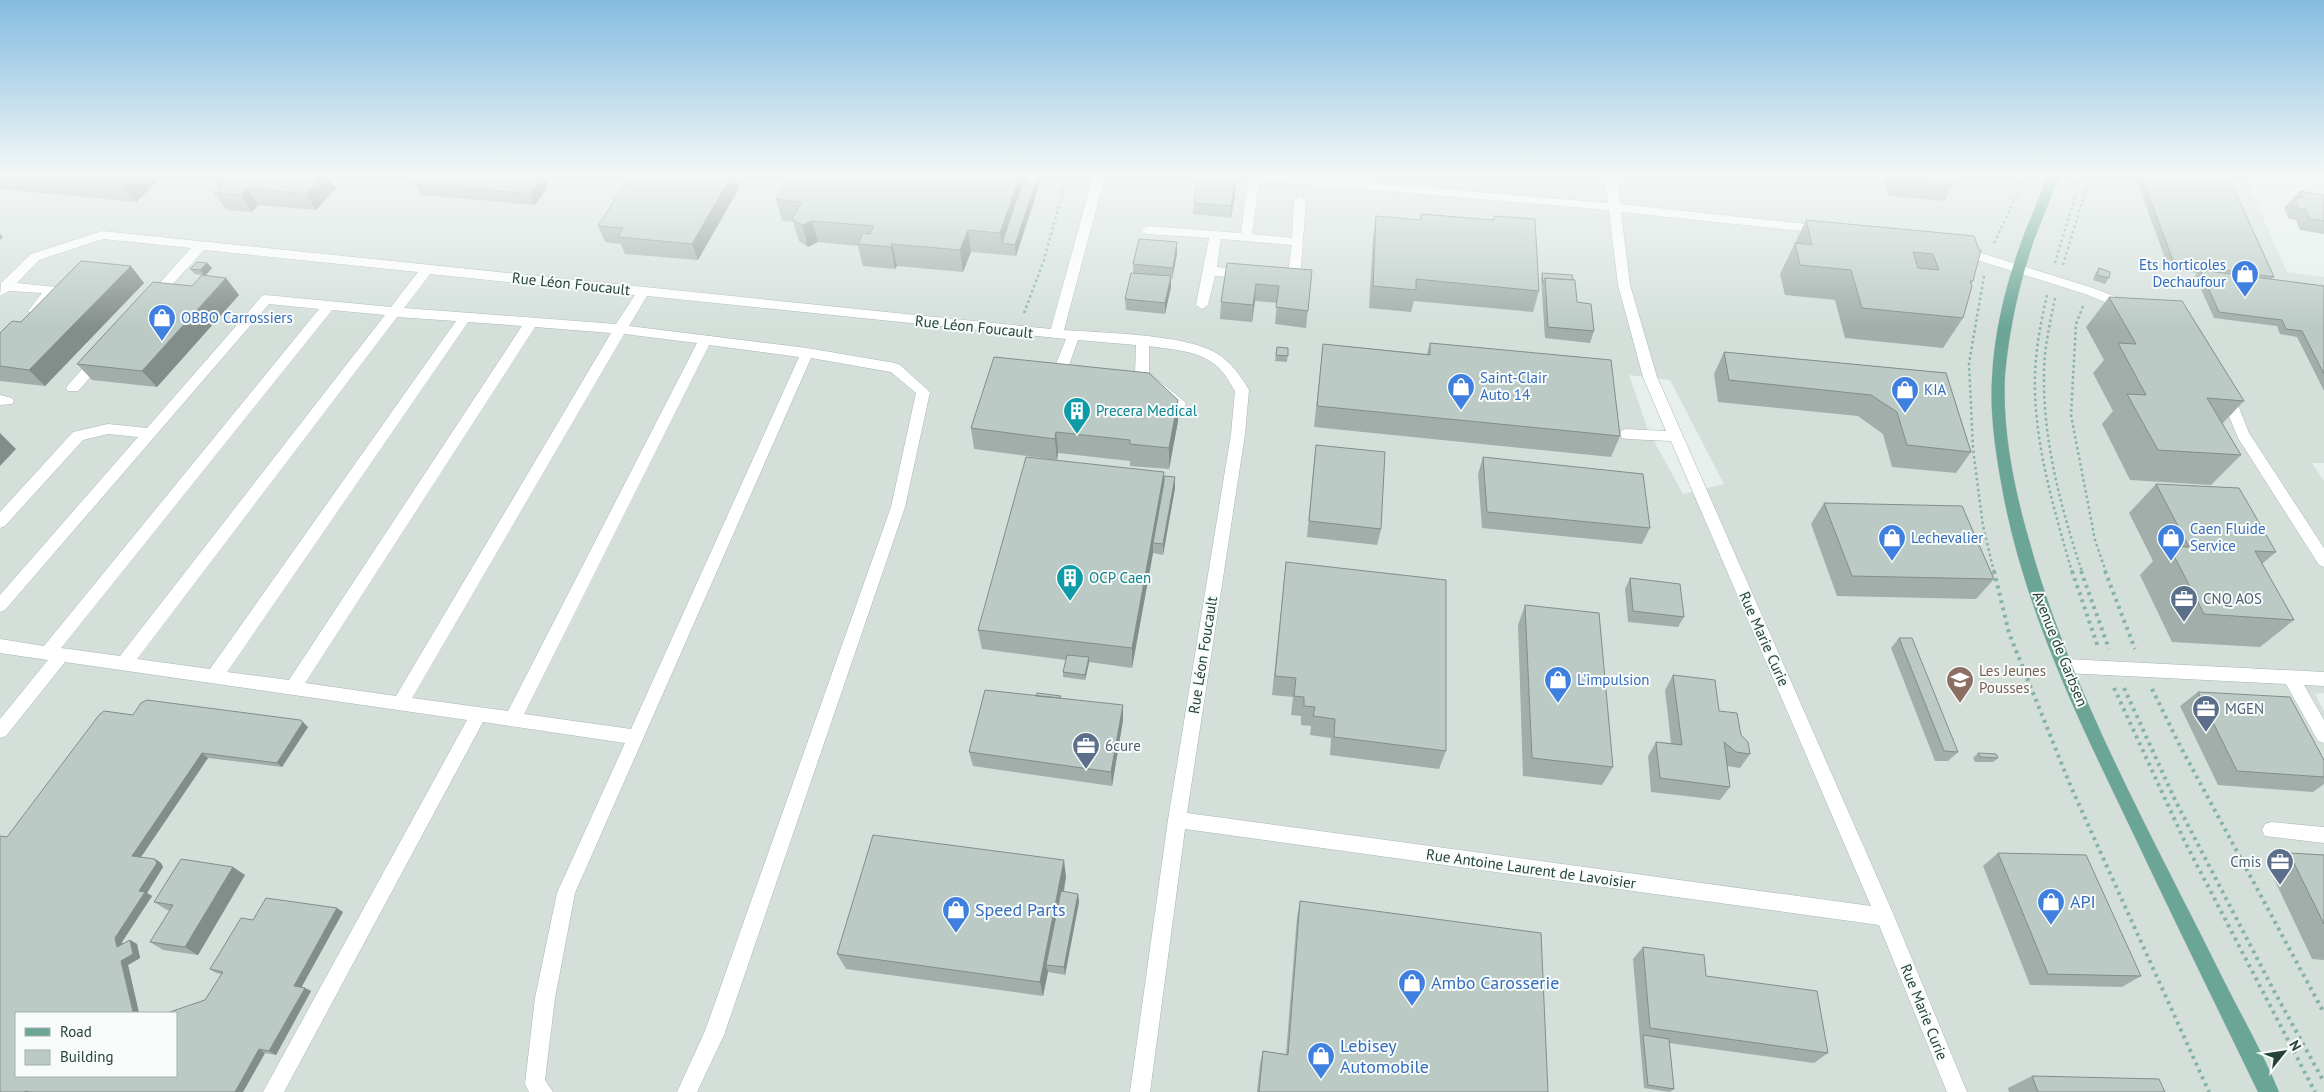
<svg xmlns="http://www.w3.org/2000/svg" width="2324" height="1092" viewBox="0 0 2324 1092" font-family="'PT Sans',sans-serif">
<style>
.built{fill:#d4dfda;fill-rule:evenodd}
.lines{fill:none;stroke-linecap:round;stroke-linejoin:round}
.minor-casing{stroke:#a8b8b2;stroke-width:1}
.major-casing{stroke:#c2cac8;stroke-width:1}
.path-far1{stroke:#86b3a5;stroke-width:2.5;stroke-dasharray:2.5 3;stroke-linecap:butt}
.path{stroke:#86b3a5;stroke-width:4;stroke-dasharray:3 4.5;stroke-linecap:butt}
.minor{fill:#fff;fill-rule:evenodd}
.major{fill:#6aa596;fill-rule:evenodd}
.wall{fill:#a1aea9}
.shaded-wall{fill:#838d89}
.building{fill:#bbcac4;stroke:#838d89;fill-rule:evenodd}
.labels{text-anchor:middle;stroke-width:4;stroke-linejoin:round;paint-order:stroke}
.shop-label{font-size:15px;fill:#366cbe;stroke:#f7fbf9;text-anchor:start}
.street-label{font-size:15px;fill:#24423a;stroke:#f7fbf9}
.culture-label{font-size:15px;fill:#0d838f;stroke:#f7fbf9;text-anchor:start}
.service-label{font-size:15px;fill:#4e5e75;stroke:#f7fbf9;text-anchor:start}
.education-label{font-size:15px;fill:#785e54;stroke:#f7fbf9;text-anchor:start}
.near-shop-label{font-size:18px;fill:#366cbe;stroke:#f7fbf9;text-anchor:start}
</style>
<rect width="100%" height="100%" fill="#e6efeb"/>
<path class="built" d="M0 176H2245L2287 272 2324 277V463H2312L2324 481V693L2315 694 2324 711V1092H0ZM1629 375 1670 380 1724 484 1683 494 1648 430ZM16 1013H176V1076H16Z"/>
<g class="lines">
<defs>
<path id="minor" d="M1093 176H1105L1064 330C1102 333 1185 334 1216 353 1230 361 1241 376 1249 390L1245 434 1187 813 1871 906 1671 441 1627 439 1622 438 1620 434 1622 430 1627 429 1666 431 1643 377 1618 285 1609 210 1259 180 1252 234 1292 238 1294 201 1300 197 1306 201 1300 278 1294 282 1280 280 1278 277 1280 274 1288 273 1292 245 1221 239 1217 267 1246 270 1252 274 1246 278 1215 276 1208 305 1202 309 1196 305 1209 238 1147 234 1141 230 1147 226 1241 233 1248 179 1244 176H1289L1608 203 1605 176H1617L1620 204 1825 226 1827 229 1821 233 1621 212 1630 285 1657 377 1892 911 1967 1092H1947L1879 925 1185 829 1150 1092H1130L1168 820 1231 434 1235 391C1230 383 1225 374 1219 368 1201 350 1173 350 1149 346V373L1184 401 1186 404 1184 407H1174L1137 378 1135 375 1136 345 1078 340 1069 365 1080 367 1082 370C1076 377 1060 376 1054 369L1066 339 647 296 629 326 807 348 895 363 900 365 930 392 905 507 724 1035 697 1092H677L705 1031 891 507 916 393 891 372 811 358 575 893 555 998 545 1080 553 1092H529L525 1084 535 998 557 893 625 743 483 722 284 1092H263L467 720 65 662 6 736 0 738V719L48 660 0 653V639L44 646 319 309 269 304 5 610 0 612V595L138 437 108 434 83 440 5 526 0 528V512L73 432 108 424 147 428 262 296 266 295 391 307 418 272 204 250 158 300H150L148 297 150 294 191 248 103 239 39 260 17 283 56 287 58 290 56 293 39 314 34 315 28 311 42 293 9 291 0 296 1 283 31 254 102 231 1051 329ZM430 274 635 295 616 324 404 308ZM332 310 385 315 120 656 61 648ZM397 317 456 321 210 669 137 659ZM468 322 522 326 289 680 227 672ZM535 327 611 333 396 696 305 683ZM624 334 697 343 508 711 412 698ZM709 345 799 357 631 729 524 714Z
M1962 247 2093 288 2132 303 2133 306 2127 310 2122 309 2085 294 1958 254 1956 251 1958 248Z
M99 354 106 359 104 362 78 391H68L66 388 68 385 94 356Z
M2226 387 2231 389 2233 392 2249 433 2324 548V567L2319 565 2238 438 2219 392 2221 389Z
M0 395 12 398 14 401 12 404 0 405Z
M2066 659 2324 672V686L2304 685 2324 720V743L2318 741 2286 684 2066 673 2060 671 2058 666 2060 661Z
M2271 822 2324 827V843L2265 836 2262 830 2265 824Z"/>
<path id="major" d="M2047 176H2059C2051 198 2042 219 2034 240 2019 284 2009 330 2005 375 2002 430 2014 488 2029 540 2070 691 2153 837 2222 977 2241 1015 2263 1053 2279 1092H2258C2216 1005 2173 918 2132 831 2078 719 2022 605 2001 482 1995 448 1990 413 1992 379 1994 332 2006 284 2022 240 2030 218 2040 198 2047 176Z"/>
</defs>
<use href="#minor" class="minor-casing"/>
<use href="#major" class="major-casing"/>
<path class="path-far1" d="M1994 243 2026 176
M2055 263 2081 176
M2063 265 2090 176
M1984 276 1969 363 1973 449 1983 526 1994 572
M2047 295C2041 321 2036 347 2035 374 2033 441 2054 509 2072 572
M2055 298C2050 323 2044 348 2044 374 2043 442 2061 508 2082 572
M2083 306 2076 324 2071 415 2095 540 2106 572
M1024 313 1044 260 1067 176"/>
<path class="path" d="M1994 571 2009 633 2071 787 2209 1092
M2072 571 2098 647
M2081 571 2109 649
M2105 571 2135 649
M2114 688 2185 842 2315 1092
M2124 688 2176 802 2274 991 2324 1082
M2152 689 2178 742 2324 1013"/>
<use href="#minor" class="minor"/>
<use href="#major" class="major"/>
</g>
<path class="wall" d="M0 176H163L136 202 2 189 0 191Z
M211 176H328L336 188 316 210 258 205 252 212 226 210 214 193 219 187Z
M420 176H552L546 184 547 188 535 205 421 195 415 183 420 177Z
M1882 176H1951L1954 184 1944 201 1889 196Z
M2135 176H2228L2274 277 2272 279 2324 286V391L2297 337 2280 334 2277 326 2214 318 2195 276 2197 273 2169 269Z
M1235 183V195L1231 218 1193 214 1194 203Z
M739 188 698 260 625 254 621 244 605 242 598 226Z
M2300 191 2324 195V234L2300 230 2296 220 2289 219 2284 208 2294 197H2295Z
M1036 196 1016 256 971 252 963 272 897 266 895 269 863 266 858 246 818 242 808 247 799 241 793 222 782 221 776 199Z
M1421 214 1493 220 1494 216 1539 291 1533 312 1414 301 1411 312 1369 308 1373 238 1376 216 1420 220Z
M1806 220 1974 236 1973 281 1971 284 1963 318 1943 348 1845 338 1835 300 1785 295 1780 274Z
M1177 242V254L1172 279H1171V287L1165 314 1126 310 1125 299 1133 273V264Z
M207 263 212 268 205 276 195 274 190 269Z
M1227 263 1312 270 1306 328 1275 324 1277 303 1255 301 1252 322 1220 319 1221 302Z
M2099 268 2109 278 2105 284 2093 280 2095 274Z
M1542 273 1577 302 1594 331 1590 343 1545 338 1541 279Z
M144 283 45 386 0 381V333L21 322Z
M239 295 157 387 92 380 77 364Z
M2109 297 2244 401 2222 424 2241 455 2211 485 2130 480 2102 424 2113 411 2093 373 2104 360 2086 327Z
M1430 343 1620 436 1611 457 1314 427 1323 344 1427 354Z
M1277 347 1288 348 1287 362 1275 361Z
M1724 352 1946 373 1971 452 1956 473 1892 467 1883 434 1858 416 1718 402 1714 374Z
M1178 421 1169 469 1130 466V461L1058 453 1057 460 974 449 971 428Z
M1316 445 1381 529 1377 545 1307 537 1314 461Z
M1483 457 1650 528 1642 544 1482 528 1478 474Z
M1164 476 1175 477V488L1163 555 1153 553 1132 668 1089 662 1085 680 1063 677V672L1066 660 982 649 978 630Z
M2156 484 2276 552 2262 564 2294 620 2260 647 2172 642 2140 575 2153 561 2129 513Z
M1824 503 1994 579 1976 599 1837 596 1811 524Z
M1286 562 1446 751 1439 769 1330 755 1331 738 1310 735 1311 726 1301 725V716L1291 715 1293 697 1272 695Z
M1630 578 1684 617 1678 627 1628 622 1625 589Z
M1525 605 1613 767 1602 785 1523 776 1518 625Z
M1899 638 1958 752 1948 761H1935L1891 648Z
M1673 675 1719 711 1741 735 1750 754 1740 768 1727 766 1730 787 1720 800 1651 792 1648 756 1656 742 1671 743 1665 690Z
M2198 692 2324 760V784L2313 792 2218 785 2180 706Z
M1061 698 1123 720 1112 786 973 766 969 752Z
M133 715 308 727 282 767 208 758 141 857 155 859 161 863 163 867 147 893 152 896 122 942 123 944 130 940 137 944 140 958 128 965 139 1013 16 1076 205 1000 221 974 216 973 210 969 253 920 343 912 301 987 305 988 311 991 276 1055 265 1053 243 1092H0L7 837Z
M1978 753 1998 758 1993 762H1975L1973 758Z
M1998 853 2141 976 2122 987 2030 985 1983 866Z
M2289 853 2324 855V960L2312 959 2268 866Z
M245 875 198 955 163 950 150 942 170 911 167 910 154 902Z
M1066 877 1064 892 1078 894 1079 902 1065 975 1048 972 1043 996 846 969 837 954Z
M1300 901 1548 1092H1257L1260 1064 1263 1051 1286 1054 1297 917Z
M1643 947 1706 976 1828 1053 1814 1063 1669 1043 1674 1089 1670 1092 1644 1088 1633 959Z
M2032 1076 2165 1092H2009L2008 1088Z"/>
<path class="shaded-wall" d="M124 176H163L136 202 119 180Z
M322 176H328L336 188 316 210 306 194Z
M539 176H550L551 177 546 184 547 188 535 205 530 194Z
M731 176H735L739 188 698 260 692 244Z
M1020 176H1030L1002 243 1000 233Z
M1040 176H1042L1016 256 1015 245 1035 185Z
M1235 183V195L1231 218V206Z
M247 188 258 205 252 212 241 195Z
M812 221 818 242 808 247 802 225Z
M968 230 971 252 963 272 960 250Z
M0 234 3 237 0 240Z
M1177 242V254L1172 279 1173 268Z
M892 244 897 266 895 269 891 247Z
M207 263 212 268 205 276 200 270Z
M131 266 144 283 45 386 29 370Z
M1171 276V287L1165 314V303Z
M226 278 239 295 157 387 142 371Z
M1256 284 1255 301 1252 322 1253 305Z
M1178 400V421L1169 469V448Z
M1056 432 1058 453 1057 460 1055 439Z
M0 433 16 449 0 466Z
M1164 472V493L1153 543V553L1132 668V648Z
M1175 477V488L1163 555V544Z
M1089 657V663L1085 680V675Z
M1123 705V720L1112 786 1111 772Z
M303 722 308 727 282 767 277 763Z
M202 753 208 758 139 860 132 856Z
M155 859 161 863 163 867 147 893 152 896 122 942 124 951 117 947 115 938Z
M1064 860 1066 877 1049 965H1046L1048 972 1043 996 1040 982Z
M233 867 245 875 198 955 185 947Z
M1078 894 1079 902 1065 975 1064 967Z
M337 908 343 912 300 990 294 986Z
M130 940 137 944 140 958 128 965 139 1013 133 1012 121 961Z
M305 988 311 991 276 1055 269 1051Z
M259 1049 265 1053 243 1092H235Z"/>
<path class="building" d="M77 176H124L119 180Z
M230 176H322L306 194 247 188 241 195 214 193Z
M437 176H494L509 177 510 176H542L530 194 415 183 420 177 435 178Z
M630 176H731L692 244 618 237 623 228 598 226Z
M789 176H1020L1000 233 968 230 960 250 892 244 891 247 858 244 863 233 870 234 874 226 812 221 802 225 792 219 802 202 776 199Z
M1027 176H1040L1035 190V185L1025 184Z
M1896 176H1951L1954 184 1898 180Z
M2141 176H2228L2274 277 2174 263Z
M1198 180 1235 183 1231 206 1194 203Z
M1022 184 1035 185 1015 245 1002 243Z
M2300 191 2324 195V221L2310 219 2306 209 2298 208 2294 197 2303 198Z
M1421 214 1494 220V216L1535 219 1539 291 1416 279V290L1373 286 1376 216 1421 220Z
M1806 220 1974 236 1979 250H1981L1973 281H1970L1972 286 1963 318 1862 308 1851 270 1800 265 1795 243 1812 245ZM1913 252 1933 254 1939 270 1918 268Z
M1139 239 1177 242 1173 268 1133 264Z
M81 261 131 266 29 370 0 366V333L12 321 21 322Z
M197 262 207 263 200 270 190 269Z
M1227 263 1312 270 1308 311 1276 307 1279 286 1256 284 1253 305 1221 302Z
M2099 268 2110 272 2109 278 2097 275Z
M2200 270 2324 286V374L2302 331 2286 329 2282 320 2219 312Z
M1131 273 1171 276 1165 303 1125 299Z
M1542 273 1572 275 1573 280 1545 278 1543 283Z
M202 275 226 278 142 371 77 364 153 282 192 286Z
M1545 278 1575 280 1577 302 1591 304 1594 331 1548 327Z
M2109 297 2182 301 2244 401 2207 398 2241 455 2158 450 2127 394 2146 395 2118 343 2136 344Z
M1430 343 1611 360 1620 436 1317 406 1323 344 1430 355Z
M1277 347 1288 348V356L1276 355Z
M1724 352 1946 373 1971 452 1907 445 1897 412 1871 395 1729 380Z
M994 357 1149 373 1178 400 1169 448 1130 444V440L1056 432 1055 439 971 428Z
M1316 445 1385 452 1381 529 1309 521Z
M1026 457 1164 472 1132 648 978 630Z
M1483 457 1643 474 1650 528 1487 512Z
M1164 476 1175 477 1163 544 1153 543 1164 482Z
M2156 484 2239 488 2276 552 2255 551 2294 620 2204 614 2169 546 2189 547Z
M1824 503 1962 506 1994 579 1852 576Z
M1286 562 1446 580V751L1334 737 1335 719 1313 716 1315 707 1304 706V697L1294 696 1296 678 1275 676Z
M1630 578 1680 584 1684 617 1633 611Z
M1525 605 1599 613 1613 767 1532 758Z
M1899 638H1912L1958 752 1944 751Z
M1067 655 1089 657 1085 675 1063 672Z
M1673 675 1715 680 1719 711 1737 713 1741 735 1748 742 1750 754 1736 752 1724 742 1730 787 1660 778 1656 742 1682 745Z
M985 690 1123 705 1111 772 969 752Z
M2198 692 2290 697 2324 760V777L2237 771Z
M1037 693 1061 696 1060 698 1036 696Z
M147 700 300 720 303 722 277 763 202 753 132 856 155 859 157 863 139 891 145 892 115 938 117 947 130 940 133 954 121 961 133 1012 140 1013H16V1076H176V1013H167L205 1000 223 972 210 969 241 918 253 920 266 898 337 908 294 986 305 988 269 1051 259 1049 235 1092H29L25 1091V1092H0V836L7 837 99 715 104 711 133 715 141 703Z
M1978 753 1996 754 1998 758 1980 757Z
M873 835 1064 860 1040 982 837 954Z
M1998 853 2086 855 2141 976 2048 974Z
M2289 853 2324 855V924Z
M181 859 233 867 185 947 150 942 173 905 154 902Z
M1061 891 1078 894 1064 967 1046 965Z
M1300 901 1541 933 1548 1092H1259L1263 1051 1288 1055Z
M1643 947 1704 955 1706 976 1817 991 1828 1053 1650 1028Z
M1643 1035 1669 1039 1674 1089 1648 1085Z
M2032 1076 2159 1079 2165 1092H2038Z"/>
<linearGradient id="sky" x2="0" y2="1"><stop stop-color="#84bce0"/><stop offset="0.53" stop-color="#f4f8f6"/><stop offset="1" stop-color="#f4f8f6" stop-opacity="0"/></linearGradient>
<rect width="2324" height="329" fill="url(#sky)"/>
<defs>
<symbol id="shop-pin" viewBox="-11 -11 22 30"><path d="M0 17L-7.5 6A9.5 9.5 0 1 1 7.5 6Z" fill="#3f7fe0" stroke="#f7fbf9"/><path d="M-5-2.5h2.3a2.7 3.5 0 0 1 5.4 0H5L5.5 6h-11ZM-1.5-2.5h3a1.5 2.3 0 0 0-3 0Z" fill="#fff"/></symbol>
<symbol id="building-pin" viewBox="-11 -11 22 30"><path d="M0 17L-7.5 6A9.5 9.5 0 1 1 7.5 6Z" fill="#0f9aa8" stroke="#f7fbf9"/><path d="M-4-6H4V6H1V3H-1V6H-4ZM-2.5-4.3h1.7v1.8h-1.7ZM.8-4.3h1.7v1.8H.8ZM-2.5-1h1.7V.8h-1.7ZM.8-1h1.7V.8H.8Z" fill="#fff"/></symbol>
<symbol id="office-pin" viewBox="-11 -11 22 30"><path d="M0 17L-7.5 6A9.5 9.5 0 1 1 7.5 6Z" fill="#5c6f8a" stroke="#f7fbf9"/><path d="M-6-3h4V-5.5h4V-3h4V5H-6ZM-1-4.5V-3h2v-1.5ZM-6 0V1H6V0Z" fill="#fff"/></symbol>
<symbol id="school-pin" viewBox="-11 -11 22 30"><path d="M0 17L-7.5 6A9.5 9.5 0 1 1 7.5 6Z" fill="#8d6e63" stroke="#f7fbf9"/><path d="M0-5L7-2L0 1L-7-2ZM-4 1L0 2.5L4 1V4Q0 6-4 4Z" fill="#fff"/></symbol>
</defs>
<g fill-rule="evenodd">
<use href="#shop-pin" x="2229" y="258" width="32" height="43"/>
<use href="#shop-pin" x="146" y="302" width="32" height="43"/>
<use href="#shop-pin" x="1445" y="371" width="32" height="43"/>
<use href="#shop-pin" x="1889" y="374" width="32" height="43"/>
<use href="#building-pin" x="1061" y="395" width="32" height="43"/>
<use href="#shop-pin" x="1876" y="522" width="32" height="43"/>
<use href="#shop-pin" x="2155" y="522" width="32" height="43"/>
<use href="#building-pin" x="1054" y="562" width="32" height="43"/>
<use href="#office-pin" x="2168" y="583" width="32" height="43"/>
<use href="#shop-pin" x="1542" y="664" width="32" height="43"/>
<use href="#school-pin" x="1944" y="664" width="32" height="43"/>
<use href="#office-pin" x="2190" y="693" width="32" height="43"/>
<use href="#office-pin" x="1070" y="730" width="32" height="43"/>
<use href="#office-pin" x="2264" y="846" width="32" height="43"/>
<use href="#shop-pin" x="2035" y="886" width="32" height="43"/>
<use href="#shop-pin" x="940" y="894" width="32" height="43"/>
<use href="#shop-pin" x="1396" y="967" width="32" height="43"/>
<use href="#shop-pin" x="1305" y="1040" width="32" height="43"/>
</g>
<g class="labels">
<g class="shop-label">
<text x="2226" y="270" text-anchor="end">Ets horticoles<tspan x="2226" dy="17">Dechaufour</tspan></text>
<text x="181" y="323">OBBO Carrossiers</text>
<text x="1480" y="383">Saint-Clair<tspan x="1480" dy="17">Auto 14</tspan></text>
<text x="1924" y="395">KIA</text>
<text x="2190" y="534">Caen Fluide<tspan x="2190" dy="17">Service</tspan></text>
<text x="1911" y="543">Lechevalier</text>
<text x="1577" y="685">L'impulsion</text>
</g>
<g class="street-label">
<text transform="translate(571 284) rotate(6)" y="5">Rue Léon Foucault</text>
<text transform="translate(974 327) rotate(6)" y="5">Rue Léon Foucault</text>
<text transform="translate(1764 639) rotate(66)" y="5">Rue Marie Curie</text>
<text transform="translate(2060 649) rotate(68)" y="5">Avenue de Garbsen</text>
<text transform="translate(1203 655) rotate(-81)" y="5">Rue Léon Foucault</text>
<text transform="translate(1531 869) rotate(8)" y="5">Rue Antoine Laurent de Lavoisier</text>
<text transform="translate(1924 1012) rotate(68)" y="5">Rue Marie Curie</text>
</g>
<g class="culture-label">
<text x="1096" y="416">Precera Medical</text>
<text x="1089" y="583">OCP Caen</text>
</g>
<g class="service-label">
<text x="2203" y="604">CNQ AOS</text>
<text x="2225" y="714">MGEN</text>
<text x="1105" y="751">6cure</text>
<text x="2261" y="867" text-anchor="end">Cmis</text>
</g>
<g class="education-label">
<text x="1979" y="676">Les Jeunes<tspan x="1979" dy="17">Pousses</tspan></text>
</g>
<g class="near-shop-label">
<text x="2070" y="908">API</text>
<text x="975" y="916">Speed Parts</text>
<text x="1431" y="989">Ambo Carosserie</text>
<text x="1340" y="1052">Lebisey<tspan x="1340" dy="21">Automobile</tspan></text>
</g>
</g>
<rect x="15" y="1012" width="162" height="65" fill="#f7fbf9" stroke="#a3b1ad"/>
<rect x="25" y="1028" width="25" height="8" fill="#6aa596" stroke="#a3b1ad"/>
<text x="60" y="1037" font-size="15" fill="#24423a">Road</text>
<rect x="25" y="1050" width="25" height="15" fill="#bbcac4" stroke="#a3b1ad"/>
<text x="60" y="1062" font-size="15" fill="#24423a">Building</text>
<g transform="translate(2284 1052) rotate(60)" stroke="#f7fbf9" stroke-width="4" paint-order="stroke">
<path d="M0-4L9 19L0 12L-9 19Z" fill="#24423a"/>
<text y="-8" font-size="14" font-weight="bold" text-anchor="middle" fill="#24423a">N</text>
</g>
</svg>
